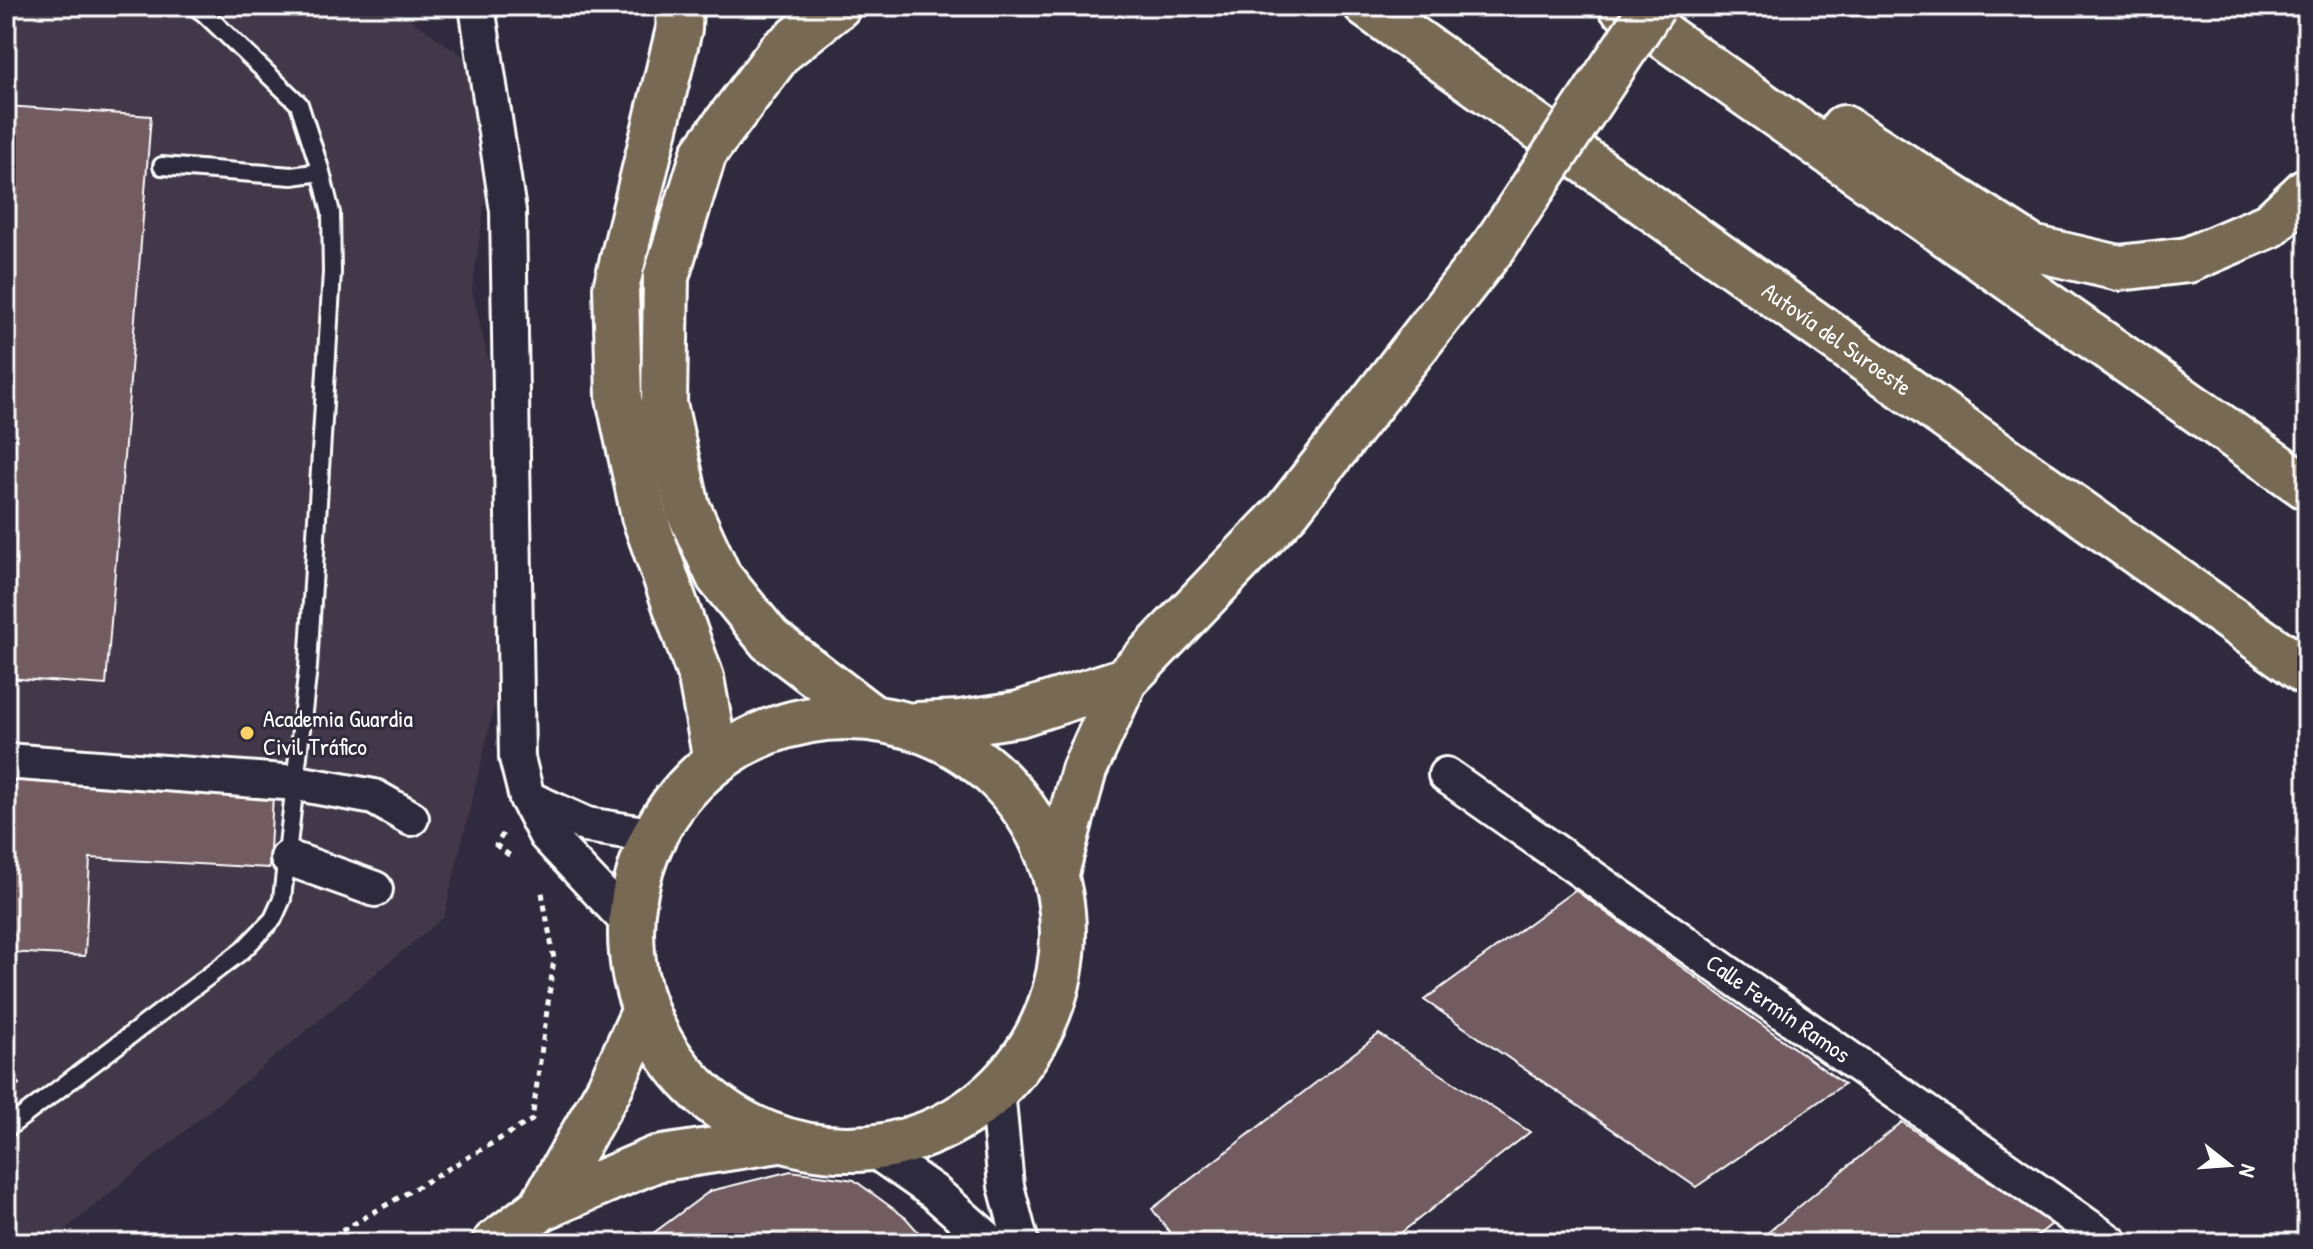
<svg xmlns="http://www.w3.org/2000/svg" width="2313" height="1249" viewBox="0 0 2313 1249" font-family="'Patrick Hand',sans-serif">
<style>
.built{fill:#433948}
.building{fill:#725b62;stroke:#fff;stroke-width:2}
.lines{fill:none;stroke-linecap:round;stroke-linejoin:round}
.lane-casing{stroke:#fff;stroke-width:22}
.street-casing{stroke:#fff;stroke-width:40}
.primary-casing{stroke:#fff;stroke-width:50}
.highway-casing{stroke:#fff;stroke-width:50}
.path{stroke:#fff;stroke-width:5;stroke-dasharray:6 6;stroke-linecap:butt}
.lane{stroke:#2f2a3d;stroke-width:16}
.street{stroke:#2f2a3d;stroke-width:34}
.primary{stroke:#786954;stroke-width:44}
.highway{stroke:#786954;stroke-width:44}
.primary-bridge-casing{stroke:#fff;stroke-width:50;stroke-linecap:butt}
.primary-bridge{stroke:#786954;stroke-width:44}
.poi-dot{fill:#ffd166;stroke:#2f2a3d;stroke-width:3}
.labels{text-anchor:middle;stroke-width:6;stroke-linejoin:round;paint-order:stroke}
.street-label{font-size:24px;fill:#fff;stroke:#2f2a3d}
.poi-label{font-size:24px;fill:#fff;stroke:#2f2a3d;text-anchor:start}
</style>
<rect width="100%" height="100%" fill="#2f2a3d"/>
<filter id="ink" filterUnits="userSpaceOnUse"><feTurbulence type="fractalNoise" baseFrequency=".0125" numOctaves="2"/><feDisplacementMap in="SourceGraphic" scale="16" xChannelSelector="R" yChannelSelector="G"/><feConvolveMatrix kernelMatrix="1 2 1 2 8 2 1 2 1" color-interpolation-filters="sRGB"/></filter>
<g filter="url(#ink)">
<path class="built" d="M6 6H391L502 83 472 290 532 549 444 917 49 1243H6Z"/>
<path class="building" d="M6 106 151 116 106 685 6 678Z
M6 780 273 795 269 868 90 858 85 956 6 952Z
M1575 890 1844 1084 1696 1187 1424 1000Z
M1379 1034 1530 1132 1388 1243H1178L1152 1209Z
M6 1070 19 1084 6 1096Z
M1902 1122 2052 1224 2028 1243H1755Z
M791 1171 854 1180 906 1218 928 1243H640L710 1191Z"/>
<g class="lines">
<defs>
<path id="lane" d="M162 166 292 176 321 172
M6 1129 243 950 273 919 282 899 308 667 332 272 331 213 321 172 299 104 204 13 194 6"/>
<g id="street">
<path d="M477 6 508 211 517 758 527 798 546 835 632 926"/>
<path d="M6 761 297 783 374 797 411 818"/>
<path id="s1" d="M1446 775 2111 1243"/>
<path d="M527 798 587 825 657 836"/>
<path d="M288 858 375 889"/>
<path d="M997 1090 1006 1186 1021 1243"/>
<path d="M874 1150 934 1192 992 1243"/>
</g>
<path id="primary" d="M631 933a216 216 0 1 1 432 0a216 216 0 1 1-432 0Z
M916 725 960 723 1019 714 1125 680
M1056 873 1084 770 1125 680 1287 511 1495 245
M541 1208 609 1089 644 1012
M495 1243 541 1208 656 1159 779 1140"/>
<g id="highway">
<path d="M680 6 679 29 616 288 619 398 644 516 701 678 716 761"/>
<path d="M838 6 780 52 704 153 666 277 664 404 687 507 719 577 770 640 871 717"/>
<path id="s2" d="M1367 6 2307 673"/>
<path d="M1621 6 2307 487"/>
<path d="M1844 128 2032 248 2119 268 2188 260 2270 225 2307 190"/>
</g>
</defs>
<use href="#lane" class="lane-casing"/>
<use href="#street" class="street-casing"/>
<use href="#primary" class="primary-casing"/>
<use href="#highway" class="highway-casing"/>
<path class="path" d="M503 834 496 845 513 858
M321 1243 532 1120 554 959 541 887"/>
<use href="#lane" class="lane"/>
<use href="#street" class="street"/>
<use href="#primary" class="primary"/>
<use href="#highway" class="highway"/>
<defs>
<path id="primary-bridge" d="M1495 245 1653 6"/>
</defs>
<use href="#primary-bridge" class="primary-bridge-casing"/>
<use href="#primary-bridge" class="primary-bridge"/>
</g>
</g>
<circle class="poi-dot" cx="247" cy="733" r="8"/>
<g class="labels">
<g class="street-label">
<text dy="8" stroke="none"><textPath href="#s2" startOffset="576">Autovía del Suroeste</textPath></text>
<text dy="8" stroke="none"><textPath href="#s1" startOffset="406">Calle Fermín Ramos</textPath></text>
</g>
<g class="poi-label">
<text x="263" y="727">Academia Guardia<tspan x="263" dy="28">Civil Tráfico</tspan></text>
</g>
</g>
<rect width="2313" height="1249" fill="none" stroke="#2f2a3d" stroke-width="32"/>
<rect x="16" y="16" width="2281" height="1217" fill="none" stroke="#fff" stroke-width="3" filter="url(#ink)"/>
<g transform="translate(2229 1165) rotate(107)" stroke="#2f2a3d" stroke-width="6" paint-order="stroke">
<path d="M0-6L14 30L0 20L-14 30Z" fill="#ffffff"/>
<text y="-12" font-size="22" font-weight="bold" text-anchor="middle" fill="#ffffff">N</text>
</g>
</svg>
